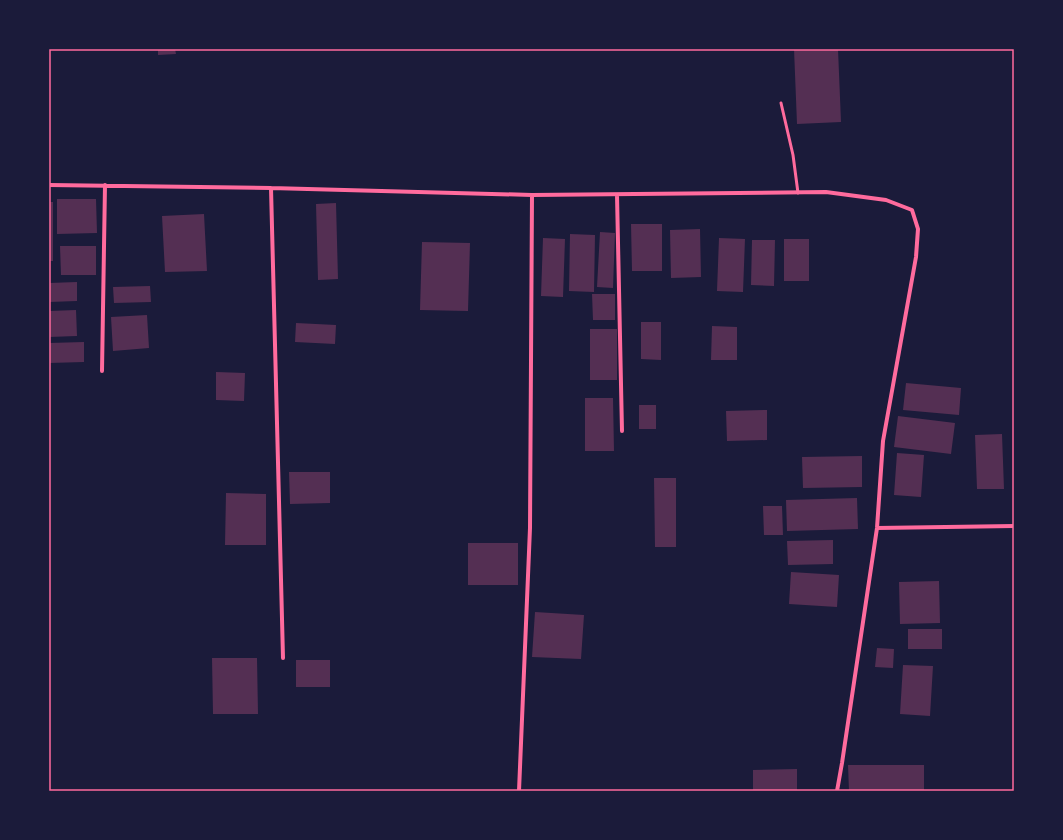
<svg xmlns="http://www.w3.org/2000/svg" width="1063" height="840" viewBox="0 0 1063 840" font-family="Roboto,sans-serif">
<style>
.building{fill:#542f53}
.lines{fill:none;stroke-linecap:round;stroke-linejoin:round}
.service{stroke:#ff6b9d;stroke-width:3}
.minor{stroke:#ff6b9d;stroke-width:4}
.neatline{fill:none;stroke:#ff6b9d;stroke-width:1.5}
</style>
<rect width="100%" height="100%" fill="#1b1b3a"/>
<path class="building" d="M158 49H175L176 54 158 55Z
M794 49H838L841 122 797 124Z
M57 199H96L97 233 57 234Z
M49 202H53V261H49Z
M336 203 338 279 318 280 316 204Z
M204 214 207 271 165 272 162 216Z
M631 224H662V271H632Z
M700 229 701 277 671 278 670 230Z
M600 232 615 233 613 288 597 287Z
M570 234 595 235 594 292 569 291Z
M543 238 565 239 563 297 541 296Z
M719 238 745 239 743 292 717 291Z
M784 239H809V281H784Z
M752 240H775L774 286 751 285Z
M422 242 470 243 468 311 420 310Z
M60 246H96V275H61Z
M77 282V301L49 302V283Z
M150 286 151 302 114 303 113 287Z
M592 294H615V320H593Z
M76 310 77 336 49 337V311Z
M147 315 149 348 113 351 111 317Z
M641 322H661V360L641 359Z
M296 323 336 325 335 344 295 342Z
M712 326 737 327V360H711Z
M590 329H617V380H590Z
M84 342V362L49 363V343Z
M216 372 245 373 244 401 216 400Z
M906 383 961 388 959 415 903 410Z
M585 398H613L614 451H585Z
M639 405H656V429H639Z
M767 410V440L727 441 726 411Z
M898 416 955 423 951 454 894 447Z
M1002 434 1004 489H977L975 435Z
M897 453 924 455 921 497 894 495Z
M862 456V487L803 488 802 457Z
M289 472H330V503L290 504Z
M654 478H676V547H655Z
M226 493 266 494V545H225Z
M857 498 858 529 787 531 786 500Z
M763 506H782L783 535H764Z
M833 540V564L788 565 787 541Z
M468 543H518V585H468Z
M791 572 839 575 837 607 789 604Z
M939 581 940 623 900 624 899 582Z
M535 612 584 615 581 659 532 657Z
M908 629H942V649H908Z
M877 648 894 649 893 668 875 667Z
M212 658H257L258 714H213Z
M296 660H330V687H296Z
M903 665 933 666 930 716 900 714Z
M848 765H924V791H849Z
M797 769V791H753V770Z"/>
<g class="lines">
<path class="service" d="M781 103 793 155 798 193"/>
<path class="minor" d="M49 185 271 188 532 195 826 192 886 200 912 210 918 229 916 257 883 441 877 528 842 763 837 791
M271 188 283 658
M617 195 622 431
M102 371 105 185
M877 528 1014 526
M519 791 530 528 532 195"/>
</g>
<rect width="1063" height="840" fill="none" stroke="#1b1b3a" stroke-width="100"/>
<rect x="50" y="50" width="963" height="740" class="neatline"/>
</svg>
